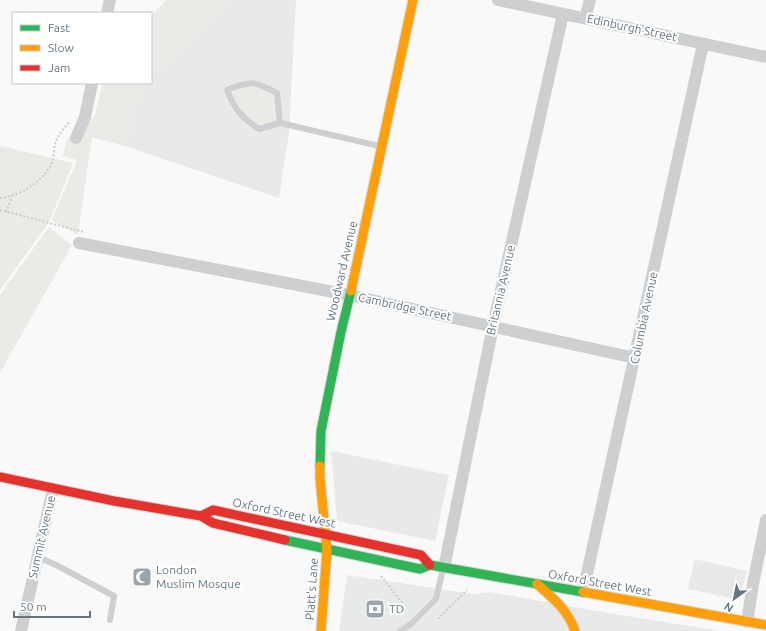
<svg xmlns="http://www.w3.org/2000/svg" width="766" height="631" viewBox="0 0 766 631" font-family="Ubuntu,sans-serif">
<style>
.built{fill:#e8e9e9}
.green{fill:#e8ebe6}
.lines{fill:none;stroke-linecap:round;stroke-linejoin:round}
.fast-casing{stroke:#d5d6d7;stroke-width:11}
.slow-casing{stroke:#d5d6d7;stroke-width:11}
.jam-casing{stroke:#d5d6d7;stroke-width:11}
.path{stroke:#cbcccd;stroke-width:2;stroke-dasharray:2 2;stroke-linecap:butt}
.lane{stroke:#cecfd0;stroke-width:6}
.street{stroke:#cecfd0;stroke-width:12}
.fast{stroke:#30b455;stroke-width:9}
.slow{stroke:#ff9f0a;stroke-width:9}
.jam{stroke:#e5322d;stroke-width:9}
.labels{text-anchor:middle;stroke-width:4;stroke-linejoin:round;paint-order:stroke}
.street-label{font-size:12px;fill:#657683;stroke:#fff}
.poi-label{font-size:12px;fill:#657683;stroke:#fff;text-anchor:start}
</style>
<rect width="100%" height="100%" fill="#f9f9f9"/>
<path class="built" d="M234 0H296L289 133 279 198 125 146 142 83H151V76Z
M331 451 449 475 435 541 337 521Z
M695 559 747 571 739 600 688 589Z
M347 575 474 594 490 592 602 612 721 631H339Z"/>
<path class="green" d="M166 0H234L151 76V16Z
M103 83H143L125 146 92 137 78 235 52 220 77 160 63 156 67 139 85 123 94 117Z
M246 87 271 99 273 113 272 122 262 125 253 122 235 101V92Z
M0 146 73 163 49 222 0 290Z
M49 227 72 245 0 373V295Z"/>
<g class="lines">
<defs>
<path id="fast" d="M320 466 321 431 341 332 351 291
M285 540 420 569 430 565 583 592"/>
<path id="slow" d="M351 291 413 0
M320 466V478L327 550 321 631
M537 584C553 598 568 610 575 631
M583 592 766 625"/>
<path id="jam" d="M0 477 114 501 201 516 213 523 285 540
M201 516 213 510 421 555 430 565"/>
</defs>
<use href="#fast" class="fast-casing"/>
<use href="#slow" class="slow-casing"/>
<use href="#jam" class="jam-casing"/>
<path class="path" d="M0 198C22 195 44 182 53 160 54 155 54 149 55 144 58 135 64 128 70 121
M0 210 84 232
M6 212 12 196
M381 576 404 605
M438 619 467 590"/>
<path class="lane" d="M280 123 277 93C255 81 250 80 227 90 235 110 241 117 259 129L280 123 379 146
M37 559 45 560 58 566 114 596 110 620
M400 631 411 624 436 599 443 569"/>
<path class="street" d="M498 0 766 57
M107 13 110 0
M585 18 590 0
M76 138 85 117 92 83
M79 243 349 295 635 358
M444 568 493 326 563 14
M583 592 703 44
M747 622 753 584 766 520
M21 631 53 489"/>
<use href="#fast" class="fast"/>
<use href="#slow" class="slow"/>
<use href="#jam" class="jam"/>
</g>
<defs>
<symbol id="mosque-square" viewBox="-11 -11 22 22"><rect x="-9" y="-9" width="18" height="18" rx="4" fill="#99a4ac" stroke="#fff"/><path d="M3.5-4.9A6 6 0 1 0 3.5 4.9A5 5 0 1 1 3.5-4.9Z" fill="#fff"/></symbol>
<symbol id="bank-square" viewBox="-11 -11 22 22"><rect x="-9" y="-9" width="18" height="18" rx="4" fill="#99a4ac" stroke="#fff"/><path d="M-6-4H6V4H-6ZM0-2.3a2.3 2.3 0 1 0 0 4.6a2.3 2.3 0 1 0 0-4.6Z" fill="#fff"/></symbol>
</defs>
<g fill-rule="evenodd">
<use href="#mosque-square" x="131" y="566" width="22" height="22"/>
<use href="#bank-square" x="364" y="598" width="22" height="22"/>
</g>
<g class="labels">
<g class="street-label">
<text transform="translate(632 28) rotate(12)" y="4">Edinburgh Street</text>
<text transform="translate(342 271) rotate(-77)" y="4">Woodward Avenue</text>
<text transform="translate(501 290) rotate(-77)" y="4">Britannia Avenue</text>
<text transform="translate(405 307) rotate(12)" y="4">Cambridge Street</text>
<text transform="translate(644 318) rotate(-78)" y="4">Columbia Avenue</text>
<text transform="translate(284 513) rotate(12)" y="4">Oxford Street West</text>
<text transform="translate(42 537) rotate(-77)" y="4">Summit Avenue</text>
<text transform="translate(600 583) rotate(10)" y="4">Oxford Street West</text>
<text transform="translate(312 589) rotate(-86)" y="4">Platt's Lane</text>
</g>
<g class="poi-label">
<text x="156" y="574">London<tspan x="156" dy="14">Muslim Mosque</tspan></text>
<text x="389" y="613">TD</text>
</g>
</g>
<rect x="12" y="12" width="140" height="72" fill="#ffffff" stroke="#c1c8cd"/>
<rect x="20" y="25" width="20" height="6" fill="#30b455" stroke="#c1c8cd"/>
<text x="48" y="32" font-size="12" fill="#657683">Fast</text>
<rect x="20" y="45" width="20" height="6" fill="#ff9f0a" stroke="#c1c8cd"/>
<text x="48" y="52" font-size="12" fill="#657683">Slow</text>
<rect x="20" y="65" width="20" height="6" fill="#e5322d" stroke="#c1c8cd"/>
<text x="48" y="72" font-size="12" fill="#657683">Jam</text>
<g transform="translate(734 599) rotate(213)" stroke="#ffffff" stroke-width="3" paint-order="stroke">
<path d="M0-3L7 15L0 10L-7 15Z" fill="#657683"/>
<text y="-6" font-size="11" font-weight="bold" text-anchor="middle" fill="#657683">N</text>
</g>
<path d="M14 611v6h76v-6" fill="none" stroke="#657683" stroke-width="2"/>
<text x="20" y="611" font-size="12" fill="#657683" stroke="#ffffff" stroke-width="3" paint-order="stroke">50 m</text>
</svg>
